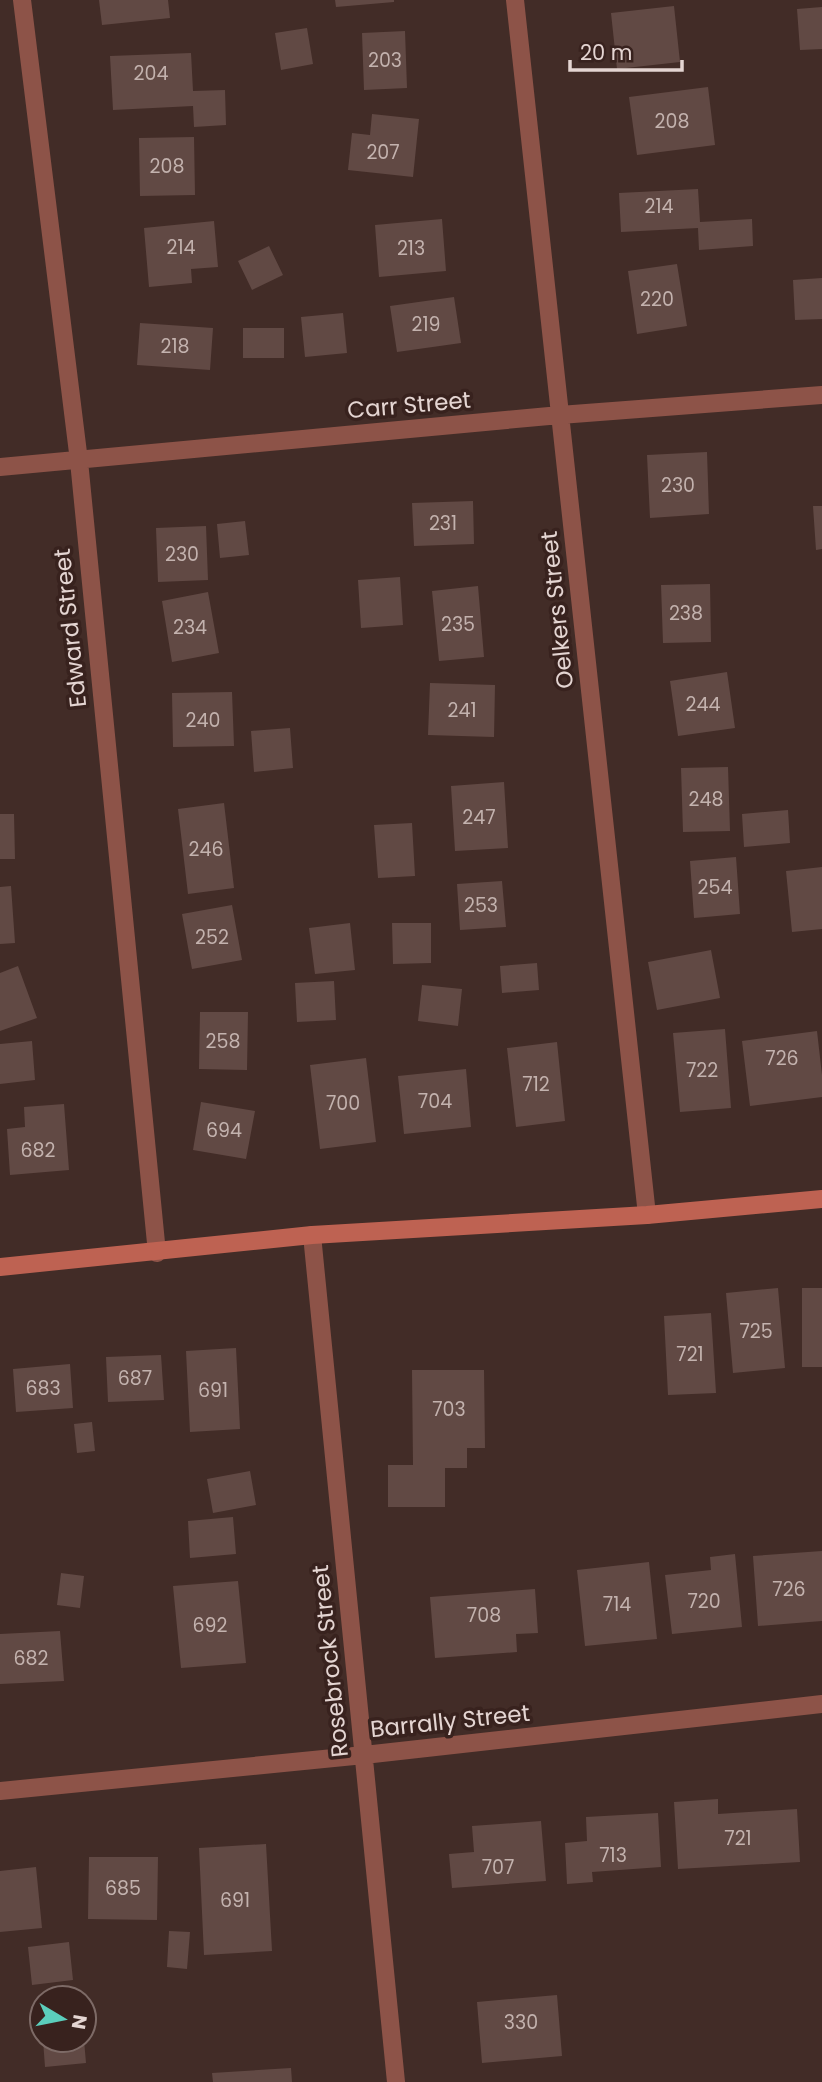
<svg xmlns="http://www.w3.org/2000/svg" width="822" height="2082" viewBox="0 0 822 2082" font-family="Poppins,sans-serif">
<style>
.building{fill:#614944}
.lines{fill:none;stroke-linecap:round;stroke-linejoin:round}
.street{stroke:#8d5348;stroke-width:18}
.secondary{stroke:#be6252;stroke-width:18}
.labels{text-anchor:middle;stroke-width:7;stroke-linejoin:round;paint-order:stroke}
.number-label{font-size:19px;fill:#c3b2ae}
.street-label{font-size:23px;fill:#e4d5d2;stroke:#38221e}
</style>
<rect width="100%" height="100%" fill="#422c27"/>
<path class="building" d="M99 0H168L170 18 102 25Z
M335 0H394V2L336 7Z
M674 6 680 62 617 69 611 13Z
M822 7V49L800 50 797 9Z
M307 28 313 64 281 70 275 33Z
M405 31 407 88 364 90 362 33Z
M191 53 193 91 225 90 226 125 194 127 193 106 113 110 110 56Z
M708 87 715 145 637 155 629 97Z
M372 114 419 119 413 177 348 170 352 133 370 135Z
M194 137 195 195 140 196 139 138Z
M698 189 700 222 752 219 753 246 699 250 698 228 621 232 619 193Z
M442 219 446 271 379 277 375 225Z
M214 221 218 267 191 269 192 283 149 287 144 228Z
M269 246 283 275 252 290 238 261Z
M677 264 687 326 637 334 628 271Z
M822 278V319L795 320 793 280Z
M454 297 461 343 397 352 390 306Z
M343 313 347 353 305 357 301 317Z
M140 323 213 328 210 370 137 365Z
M243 328H284V358H243Z
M707 452 709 514 650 518 647 455Z
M473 501 474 544 414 546 412 503Z
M813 506H822V549L816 550Z
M245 521 249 555 220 558 217 524Z
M206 526 208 580 158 582 156 528Z
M400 577 403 625 361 628 358 580Z
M710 584 711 642 663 643 661 585Z
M478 586 484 657 439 661 432 591Z
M208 592 219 653 172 662 162 601Z
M727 672 735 728 678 736 670 681Z
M430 683 495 685 494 737 428 735Z
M232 692 234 746 173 747 172 693Z
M290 728 293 768 254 772 251 731Z
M728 767 730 831 683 832 681 768Z
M504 782 508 848 455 851 451 786Z
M224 803 234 888 188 894 178 809Z
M788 810 790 843 744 847 742 814Z
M0 814H14L15 859H0Z
M412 823 415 876 378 878 374 825Z
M736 857 740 914 694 918 690 861Z
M822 867V929L792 932 786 871Z
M502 881 506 927 460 930 457 884Z
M11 886 15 943 0 944V887Z
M232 905 242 960 192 969 182 914Z
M350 923 355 970 315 974 309 928Z
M392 923H431V963L393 964Z
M711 950 720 998 657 1010 648 962Z
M537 963 539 990 502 993 500 966Z
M18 966 37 1018 0 1031V973Z
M334 981 336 1020 297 1022 295 983Z
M422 985 462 989 458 1026 418 1021Z
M200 1012H248L247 1070 199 1069Z
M725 1029 731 1108 680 1112 673 1033Z
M817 1031 822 1075V1097L750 1106 742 1041Z
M32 1041 35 1080 0 1084V1044Z
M557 1042 565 1121 516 1127 507 1048Z
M366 1058 376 1142 320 1149 310 1065Z
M466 1069 471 1127 404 1134 398 1076Z
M201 1102 255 1111 246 1159 193 1150Z
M64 1104 69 1170 10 1175 7 1129 25 1127 24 1107Z
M778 1288 785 1368 733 1373 726 1293Z
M802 1288H822V1367H802Z
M711 1313 716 1393 668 1395 664 1316Z
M236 1348 240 1429 190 1432 186 1351Z
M161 1355 164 1400 108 1402 106 1357Z
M70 1364 73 1408 16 1412 13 1369Z
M412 1370H484L485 1448H467V1468H445V1507H388V1465H413Z
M92 1422 95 1451 77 1453 74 1424Z
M250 1471 256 1505 213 1513 207 1479Z
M233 1517 236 1554 190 1558 188 1521Z
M822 1551V1621L758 1626 753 1556Z
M735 1554 742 1627 672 1634 665 1575 711 1570 710 1557Z
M649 1562 657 1639 585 1646 577 1570Z
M61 1573 84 1576 80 1608 57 1605Z
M238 1581 246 1663 181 1668 173 1586Z
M535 1589 538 1633 516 1634 517 1652 435 1658 430 1597Z
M60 1631 64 1681 0 1684V1634Z
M718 1799V1814L797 1809 800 1862 678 1869 674 1802Z
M658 1813 661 1867 592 1872 593 1882 567 1884 565 1843 587 1841 586 1817Z
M541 1821 546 1881 452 1888 449 1854 474 1852 472 1826Z
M266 1844 272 1951 204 1955 199 1848Z
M89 1857H158L157 1920 88 1919Z
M36 1867 42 1928 0 1932V1871Z
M169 1931 190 1932 187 1969 167 1967Z
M69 1942 73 1980 32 1985 28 1947Z
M557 1995 562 2056 482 2063 477 2002Z
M43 2040H84L86 2063 45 2067Z
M291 2068 292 2082H213L212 2073Z"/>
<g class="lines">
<path class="street" d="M22 0 79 461 157 1253
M515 0 647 1215
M0 467 560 415 822 395
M312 1235 396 2082
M0 1791 364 1755 822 1704"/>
<path class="secondary" d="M0 1267 312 1235 647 1215 822 1199"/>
</g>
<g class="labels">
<g class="number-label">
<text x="385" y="67">203</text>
<text x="151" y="80">204</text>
<text x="672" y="128">208</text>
<text x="383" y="159">207</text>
<text x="167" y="173">208</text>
<text x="659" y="213">214</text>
<text x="181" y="254">214</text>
<text x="411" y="255">213</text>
<text x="657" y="306">220</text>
<text x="426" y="331">219</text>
<text x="175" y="353">218</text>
<text x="678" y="492">230</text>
<text x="443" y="530">231</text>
<text x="182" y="561">230</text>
<text x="686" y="620">238</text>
<text x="458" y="631">235</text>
<text x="190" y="634">234</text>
<text x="703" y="711">244</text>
<text x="462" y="717">241</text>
<text x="203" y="727">240</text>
<text x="706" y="806">248</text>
<text x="479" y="824">247</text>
<text x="206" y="856">246</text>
<text x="715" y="894">254</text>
<text x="481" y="912">253</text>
<text x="212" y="944">252</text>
<text x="223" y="1048">258</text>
<text x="782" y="1065">726</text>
<text x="702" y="1077">722</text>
<text x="536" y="1091">712</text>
<text x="435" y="1108">704</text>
<text x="343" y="1110">700</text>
<text x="224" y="1137">694</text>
<text x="38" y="1157">682</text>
<text x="756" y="1338">725</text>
<text x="690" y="1361">721</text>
<text x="135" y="1385">687</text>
<text x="43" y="1395">683</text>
<text x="213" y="1397">691</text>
<text x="449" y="1416">703</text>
<text x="789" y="1596">726</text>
<text x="704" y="1608">720</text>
<text x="617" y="1611">714</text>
<text x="484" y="1622">708</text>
<text x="210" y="1632">692</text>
<text x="31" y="1665">682</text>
<text x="738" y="1845">721</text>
<text x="613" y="1862">713</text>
<text x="498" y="1874">707</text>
<text x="123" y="1895">685</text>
<text x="235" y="1907">691</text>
<text x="521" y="2029">330</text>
</g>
<g class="street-label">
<text transform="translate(409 405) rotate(-5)" y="8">Carr Street</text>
<text transform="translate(557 610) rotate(-96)" y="8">Oelkers Street</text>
<text transform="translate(70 628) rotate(-96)" y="8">Edward Street</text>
<text transform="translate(330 1661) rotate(-96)" y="8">Rosebrock Street</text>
<text transform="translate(450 1721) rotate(-6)" y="8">Barrally Street</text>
</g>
</g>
<g transform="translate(63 2019) rotate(100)"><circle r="33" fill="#38221e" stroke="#7d6a66" stroke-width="2"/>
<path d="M0-5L12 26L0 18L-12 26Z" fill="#5bcebc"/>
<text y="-10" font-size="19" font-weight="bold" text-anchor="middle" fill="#e4d5d2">N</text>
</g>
<path d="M570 60v10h112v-10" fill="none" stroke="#e4d5d2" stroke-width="3.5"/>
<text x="580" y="60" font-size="21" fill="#e4d5d2" stroke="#38221e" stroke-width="5" paint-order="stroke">20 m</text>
</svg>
